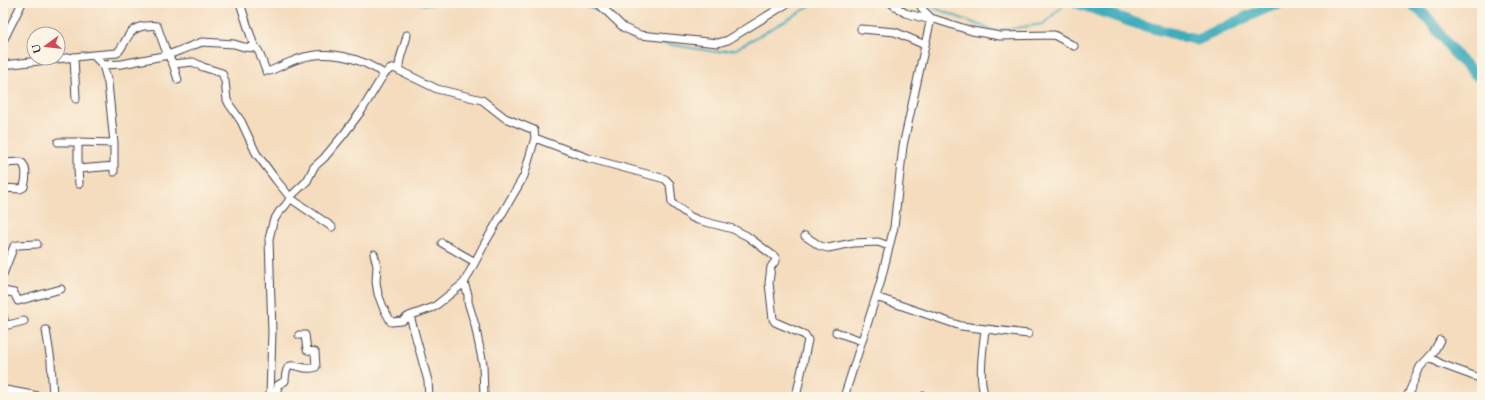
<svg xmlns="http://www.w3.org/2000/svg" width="1485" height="400" viewBox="0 0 1485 400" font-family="Cardo,serif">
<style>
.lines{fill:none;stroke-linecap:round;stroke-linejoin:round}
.stream{stroke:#3eacbc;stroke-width:2}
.river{stroke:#3eacbc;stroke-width:11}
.street-casing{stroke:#423e4e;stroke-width:9}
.secondary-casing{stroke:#423e4e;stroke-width:12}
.street{stroke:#fff;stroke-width:7}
.secondary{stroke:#fff;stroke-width:10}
</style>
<rect width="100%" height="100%" fill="#fcf5e5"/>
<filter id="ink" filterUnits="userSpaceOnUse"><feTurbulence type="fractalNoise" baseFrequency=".025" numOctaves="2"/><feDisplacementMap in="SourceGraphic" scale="8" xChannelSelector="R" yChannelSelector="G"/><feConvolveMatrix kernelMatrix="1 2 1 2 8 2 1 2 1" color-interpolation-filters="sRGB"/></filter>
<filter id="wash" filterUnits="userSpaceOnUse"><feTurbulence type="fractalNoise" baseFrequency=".012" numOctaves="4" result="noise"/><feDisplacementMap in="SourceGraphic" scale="16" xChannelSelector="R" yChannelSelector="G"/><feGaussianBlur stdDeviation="0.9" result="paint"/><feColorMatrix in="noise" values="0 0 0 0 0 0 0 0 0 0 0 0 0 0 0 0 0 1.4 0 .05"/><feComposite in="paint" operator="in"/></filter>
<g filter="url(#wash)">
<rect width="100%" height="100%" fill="#f4dcbd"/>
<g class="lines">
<path class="stream" d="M416 3 427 5 449 3
M581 3 603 13 622 34 630 38 716 52 736 49 816 3
M905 3 910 6 913 3
M928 3 937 9 995 31 1043 24 1066 3"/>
<path class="river" d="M1077 3 1138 24 1197 40 1266 8 1283 3
M1411 3 1428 18 1458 58 1482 80"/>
</g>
</g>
<g filter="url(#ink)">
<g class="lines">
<defs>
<path id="street" d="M240 3 253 43 259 52 266 71H270C279 67 289 62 298 59 328 49 360 57 384 74L362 110 344 134 324 158 314 167 307 181 290 197
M597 3 601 6 624 28 640 35 718 43 728 40 788 3
M891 3 905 13 931 20
M931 18 972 31 1000 36 1054 35 1074 46
M861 29 895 32 925 45
M3 41 22 3
M93 55 117 53C128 42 126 29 144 26 149 26 153 25 157 26L166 51 173 64 193 62 203 67 222 73 225 81 227 100 229 104 241 121 256 153 276 180 290 197V199L285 206 279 212 273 222 269 239 272 332 270 397
M74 57 76 99
M173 64 178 80
M3 65 93 55 103 65 108 83 114 143V172
M103 65 122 64 168 55 202 42 234 44 244 47 255 48
M399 70C398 57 405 47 407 35
M535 138 588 158 665 179 670 184 672 203 691 217 698 220 733 229 747 236 775 257 776 260 771 267 769 283 773 319 775 322 805 335 808 340 796 397
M58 142H78V169
M78 142 114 143
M3 163 21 162C28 167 26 179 24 187L20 189 3 188
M79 184 78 169 114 166
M290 198 332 227
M805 236 820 246 828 248 853 243 878 242 889 246
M442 243 475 262
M374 254 377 266 376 282 378 294 383 307 391 322 402 321 409 316 434 307 464 283 485 243 524 176 535 138 534 130 505 118 482 100 437 89 394 68 389 70 384 74
M3 274 14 246 18 245 37 244
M464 283 468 295V302L475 325 483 364 484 397
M3 291 14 293 18 301 61 289
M876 297 961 326 1028 334
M3 316 5 323 8 325 24 321
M410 316 428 381 429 397
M46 330 51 361 53 397
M836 332 862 341
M1429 357 1441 364 1482 379
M276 397 278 385 285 381C286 352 301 374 316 367L315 352 307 350 305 335H299
M844 397 880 284 894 227 903 146 931 18 923 10 919 3
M923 397 924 396 927 397
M985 397C978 378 983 349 985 329
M1407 397 1420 367 1433 353 1440 340"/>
<path id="secondary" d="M3 391 35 397"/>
</defs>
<use href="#street" class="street-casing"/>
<use href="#secondary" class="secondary-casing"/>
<use href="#street" class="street"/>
<use href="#secondary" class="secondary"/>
</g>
</g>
<rect width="1485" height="400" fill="none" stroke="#fcf5e5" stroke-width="16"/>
<g transform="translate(46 46) rotate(255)"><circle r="19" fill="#fcf5e5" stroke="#a5a1a1"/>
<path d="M0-3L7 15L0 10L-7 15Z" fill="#d1495b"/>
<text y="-6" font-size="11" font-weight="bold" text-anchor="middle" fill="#22223b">U</text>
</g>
</svg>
